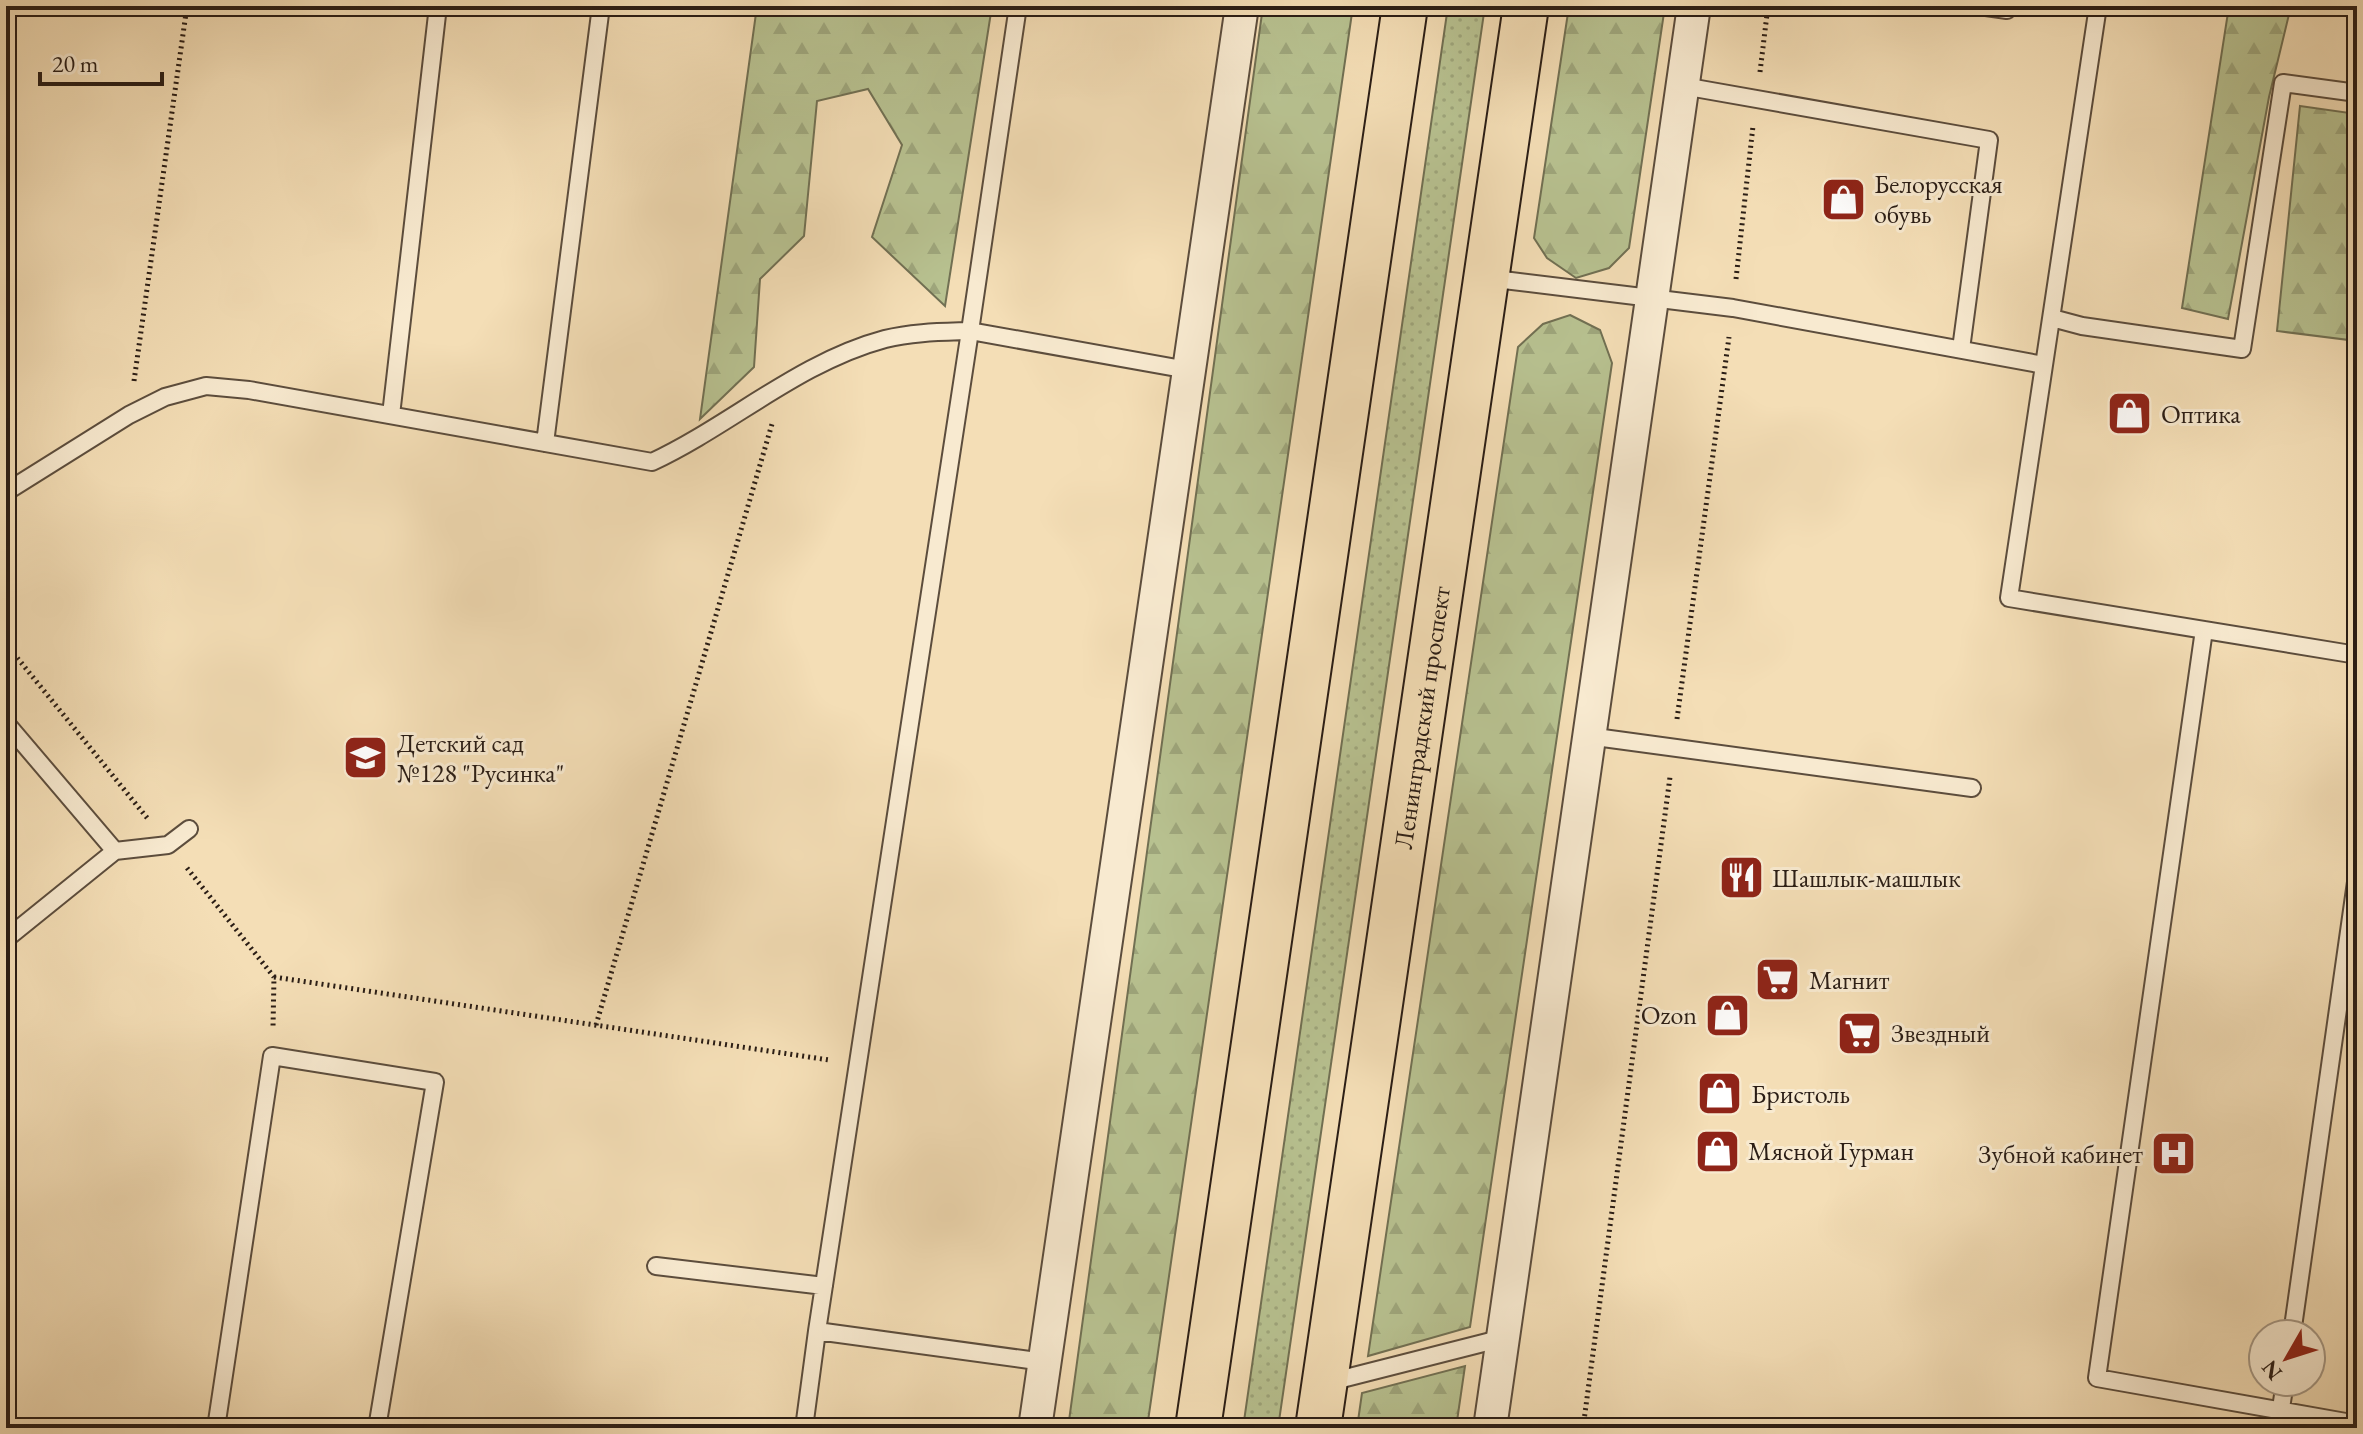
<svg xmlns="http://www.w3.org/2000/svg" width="2363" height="1434" viewBox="0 0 2363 1434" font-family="'EB Garamond',serif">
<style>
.grass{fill:url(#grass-dots);stroke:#717053;stroke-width:2}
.forest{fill:url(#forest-firs);stroke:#717053;stroke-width:2}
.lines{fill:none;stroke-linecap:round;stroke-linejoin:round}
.service-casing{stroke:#5c4d3d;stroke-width:20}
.minor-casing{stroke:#5c4d3d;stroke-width:36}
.primary-casing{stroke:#2a1d15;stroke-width:48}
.path{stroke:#2a1d15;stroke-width:5;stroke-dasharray:2 4;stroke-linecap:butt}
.service{stroke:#f8ead0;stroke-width:16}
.minor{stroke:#f8ead0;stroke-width:32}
.primary{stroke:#f4deb6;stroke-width:44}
.labels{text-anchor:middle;stroke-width:6;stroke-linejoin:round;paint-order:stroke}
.poi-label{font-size:26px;fill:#2a1d15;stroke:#f8ead0;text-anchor:start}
.street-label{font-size:26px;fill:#2a1d15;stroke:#f8ead0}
</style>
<defs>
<pattern id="grass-dots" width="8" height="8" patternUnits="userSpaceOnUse" patternTransform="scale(2)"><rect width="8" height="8" fill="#b8c291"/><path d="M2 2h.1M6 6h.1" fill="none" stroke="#9ea67c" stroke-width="1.8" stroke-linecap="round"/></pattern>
<pattern id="forest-firs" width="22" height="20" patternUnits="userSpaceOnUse" patternTransform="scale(2)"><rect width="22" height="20" fill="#b8c291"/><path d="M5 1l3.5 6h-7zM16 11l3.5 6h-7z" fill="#9ea67c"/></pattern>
</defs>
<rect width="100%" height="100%" fill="#f4deb6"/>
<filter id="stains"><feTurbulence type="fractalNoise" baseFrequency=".0025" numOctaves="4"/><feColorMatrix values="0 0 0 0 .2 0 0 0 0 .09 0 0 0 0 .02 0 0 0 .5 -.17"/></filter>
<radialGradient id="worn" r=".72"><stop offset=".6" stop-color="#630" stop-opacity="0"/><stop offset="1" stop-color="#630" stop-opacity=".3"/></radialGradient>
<path class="grass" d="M1448 6H1485L1278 1428H1243Z"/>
<path class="forest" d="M757 6H992L945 306 872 237 902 145 868 89 817 101 804 236 760 279 754 367 700 419Z
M1263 6H1353L1147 1428H1068Z
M1569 6H1665L1629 248 1609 268 1576 278 1547 258 1534 238Z
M2229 6H2291L2269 97 2228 319 2182 308Z
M2300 106 2357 114V341L2277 331Z
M1570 315 1600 330 1612 363 1470 1327 1368 1356 1518 347 1543 324Z
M1465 1366 1456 1428H1357L1362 1393Z"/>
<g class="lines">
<defs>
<path id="service" d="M1979 6 2007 10 2008 6
M2098 6 2009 598 2357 655
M1683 86 1989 140 1961 349
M1487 278 1733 308 2044 365
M2052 318 2082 326 2242 349 2283 83 2357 93
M391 415 438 6
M545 443 601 6
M6 492 129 415 165 397 206 386 249 390 652 462C731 425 799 362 885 339 913 332 942 332 970 331L1018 6
M2204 630 2097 1378 2357 1424
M6 723 115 851 6 939
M1588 736 1972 788
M115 851 168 845 189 829
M656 1266 824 1286
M2292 1334 2357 875
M1044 1362 817 1331 970 331 1188 370
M1326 1383 1503 1338
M216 1428 272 1056 435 1082 377 1428
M804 1428 817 1331
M2278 1428 2285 1382"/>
<path id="minor" d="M1035 1428 1242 6
M1490 1428 1694 6"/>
<g id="primary">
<path d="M1198 1428 1405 6"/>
<path id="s1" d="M1318 1428 1526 6"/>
</g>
</defs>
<use href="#service" class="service-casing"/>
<use href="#minor" class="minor-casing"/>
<use href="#primary" class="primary-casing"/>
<path class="path" d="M1760 72 1768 6
M1736 279 1753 126
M134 381 187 6
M6 644 148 819
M1677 719 1729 337
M187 868 274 977 273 1027
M274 977 829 1060
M596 1025 772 424
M1583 1428 1670 777"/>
<use href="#service" class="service"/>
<use href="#minor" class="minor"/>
<use href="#primary" class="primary"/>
</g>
<defs>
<symbol id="shop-square" viewBox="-11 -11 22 22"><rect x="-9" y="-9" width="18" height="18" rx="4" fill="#8f2418" stroke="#f8ead0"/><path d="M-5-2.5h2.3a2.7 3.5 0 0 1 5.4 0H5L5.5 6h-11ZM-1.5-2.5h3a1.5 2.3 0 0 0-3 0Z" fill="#fff"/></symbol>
<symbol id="school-square" viewBox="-11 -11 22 22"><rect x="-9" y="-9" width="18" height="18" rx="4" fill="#8f2418" stroke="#f8ead0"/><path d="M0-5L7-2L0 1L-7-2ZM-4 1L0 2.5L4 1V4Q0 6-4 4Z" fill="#fff"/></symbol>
<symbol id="restaurant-square" viewBox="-11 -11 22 22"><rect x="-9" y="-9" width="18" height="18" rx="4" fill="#8f2418" stroke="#f8ead0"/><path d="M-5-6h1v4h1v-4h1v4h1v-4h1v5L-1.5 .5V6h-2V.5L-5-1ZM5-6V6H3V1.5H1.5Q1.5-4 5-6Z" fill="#fff"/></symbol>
<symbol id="supermarket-square" viewBox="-11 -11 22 22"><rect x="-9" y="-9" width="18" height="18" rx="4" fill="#8f2418" stroke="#f8ead0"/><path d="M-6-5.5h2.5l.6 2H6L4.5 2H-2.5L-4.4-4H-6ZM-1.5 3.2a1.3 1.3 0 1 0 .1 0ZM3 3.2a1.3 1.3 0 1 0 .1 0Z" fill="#fff"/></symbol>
<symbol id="hospital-square" viewBox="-11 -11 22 22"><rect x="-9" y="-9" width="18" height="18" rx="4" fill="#8f2418" stroke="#f8ead0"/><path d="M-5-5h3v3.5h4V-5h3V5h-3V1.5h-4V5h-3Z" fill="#fff"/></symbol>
</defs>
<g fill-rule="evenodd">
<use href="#shop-square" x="1818" y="174" width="51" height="51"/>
<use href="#shop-square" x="2104" y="388" width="51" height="51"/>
<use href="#school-square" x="340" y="732" width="51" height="51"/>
<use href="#restaurant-square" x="1716" y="852" width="51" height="51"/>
<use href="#supermarket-square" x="1752" y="954" width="51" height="51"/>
<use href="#shop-square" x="1702" y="990" width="51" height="51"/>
<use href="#supermarket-square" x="1834" y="1008" width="51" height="51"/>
<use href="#shop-square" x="1694" y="1068" width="51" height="51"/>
<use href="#shop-square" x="1692" y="1126" width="51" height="51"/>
<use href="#hospital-square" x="2148" y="1128" width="51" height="51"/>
</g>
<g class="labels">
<g class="poi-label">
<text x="1874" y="193">Белорусская<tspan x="1874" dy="30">обувь</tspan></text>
<text x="2161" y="423">Оптика</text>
<text x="397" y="752">Детский сад<tspan x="397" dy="30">№128 "Русинка"</tspan></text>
<text x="1772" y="887">Шашлык-машлык</text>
<text x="1809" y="989">Магнит</text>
<text x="1697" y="1024" text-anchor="end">Ozon</text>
<text x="1891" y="1042">Звездный</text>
<text x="1751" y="1103">Бристоль</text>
<text x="1748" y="1160">Мясной Гурман</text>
<text x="2143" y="1163" text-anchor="end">Зубной кабинет</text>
</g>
<g class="street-label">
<text dy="9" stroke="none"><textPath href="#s1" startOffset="718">Ленинградский проспект</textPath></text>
</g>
</g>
<rect width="2363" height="1434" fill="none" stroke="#f4deb6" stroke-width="32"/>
<rect x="8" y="8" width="2347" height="1418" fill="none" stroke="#2a1d15" stroke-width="4"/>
<rect x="16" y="16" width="2331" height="1402" fill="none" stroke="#2a1d15" stroke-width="2"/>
<g transform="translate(2287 1358) rotate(231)"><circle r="38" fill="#f8ead0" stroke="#a69885" stroke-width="2"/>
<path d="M0-6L14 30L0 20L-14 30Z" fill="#8f2418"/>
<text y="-12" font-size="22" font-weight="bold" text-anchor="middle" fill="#2a1d15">N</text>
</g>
<path d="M40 72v12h122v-12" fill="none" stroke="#2a1d15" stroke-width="4"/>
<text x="52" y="72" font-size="24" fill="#2a1d15" stroke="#f8ead0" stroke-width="6" paint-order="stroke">20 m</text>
<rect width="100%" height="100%" filter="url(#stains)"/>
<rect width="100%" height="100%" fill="url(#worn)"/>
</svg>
